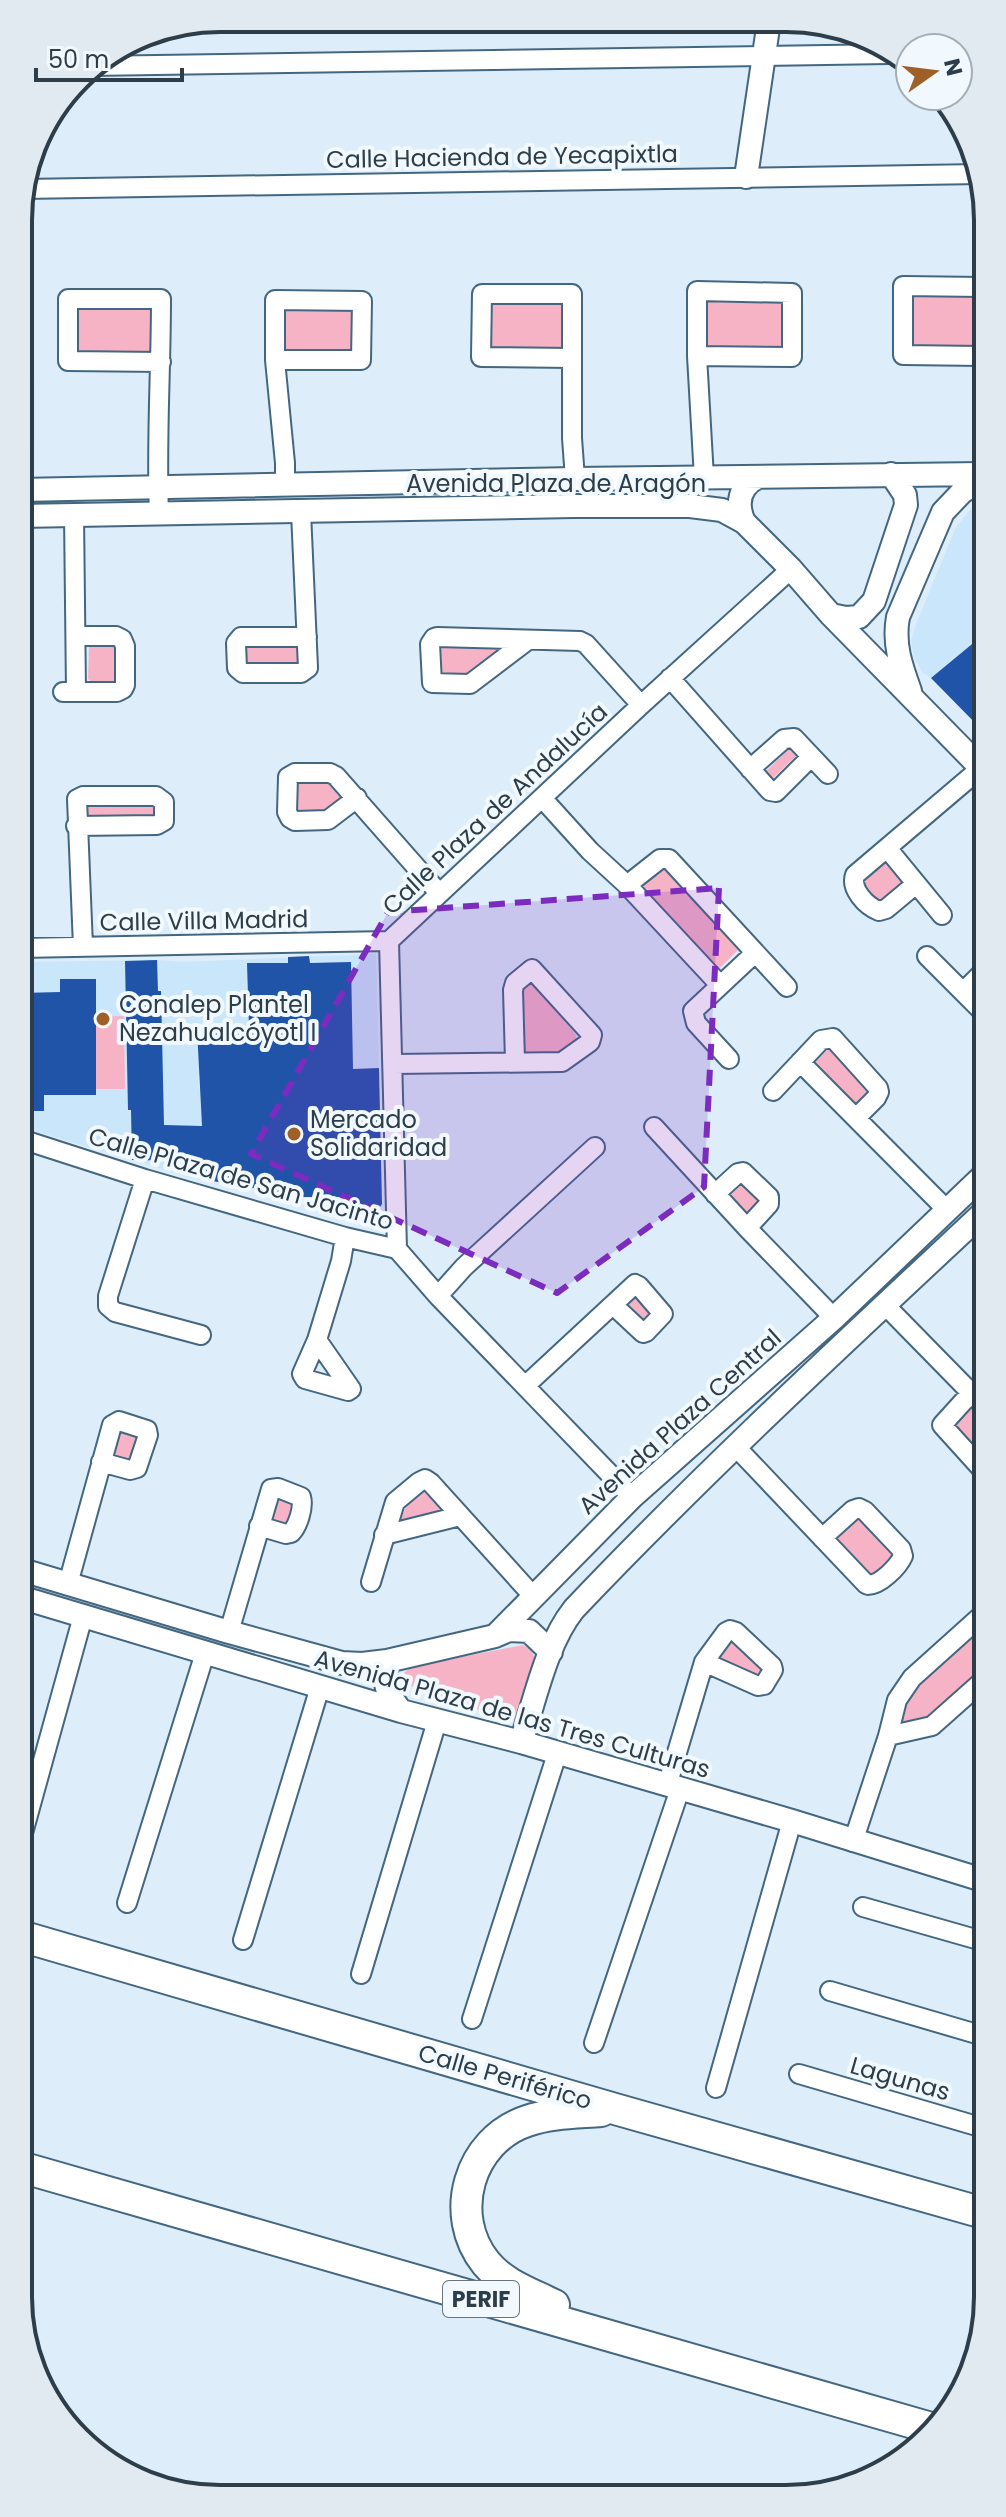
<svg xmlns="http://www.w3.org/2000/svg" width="1006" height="2517" viewBox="0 0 1006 2517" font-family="Poppins,sans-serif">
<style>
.built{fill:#cae6fb}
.green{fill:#f6b3c6}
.building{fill:#2054a9}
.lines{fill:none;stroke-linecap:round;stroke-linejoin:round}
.minor-casing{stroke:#436781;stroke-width:22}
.tertiary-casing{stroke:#436781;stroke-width:26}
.trunk-casing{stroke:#436781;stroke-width:34}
.minor{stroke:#fff;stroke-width:18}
.tertiary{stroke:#fff;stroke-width:22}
.trunk{stroke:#fff;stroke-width:30}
.marked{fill:#7b2cbf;fill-opacity:0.2;stroke:#7b2cbf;stroke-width:6;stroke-dasharray:16 10;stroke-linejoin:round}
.poi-dot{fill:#9e6026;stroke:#f1f9ff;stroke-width:3}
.labels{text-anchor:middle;stroke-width:8;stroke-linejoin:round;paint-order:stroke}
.shield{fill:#f1f9ff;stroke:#687580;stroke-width:2}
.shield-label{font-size:22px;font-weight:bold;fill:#2d3d49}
.street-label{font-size:24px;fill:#2d3d49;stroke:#f1f9ff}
.poi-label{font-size:24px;fill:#2d3d49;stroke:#f1f9ff;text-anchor:start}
.rim{fill:none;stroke:#2d3d49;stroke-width:4}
</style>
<rect width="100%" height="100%" fill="#ddedf9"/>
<path class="built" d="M982 501 983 731 931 678 922 672 914 657 911 641 915 627 955 529 968 512Z
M376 954 379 1068 198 1075 207 1180H199L21 1127V962L157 960 182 962Z"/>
<path class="green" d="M912 296 982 297V345H911Z
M704 299 782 300V348L704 347Z
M487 300 566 301 565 350 487 349Z
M279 305 358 306 357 355 279 354Z
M76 306 155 307V355L76 354Z
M296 642C302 649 301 661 297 669L244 668 242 643Z
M93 643 115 645 118 649V679L114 683 92 682 88 679 89 646Z
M507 644 470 677 437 679 436 645Z
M791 747 798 754 773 778 768 777 766 771Z
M294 781H331L346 797 327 812 294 810Z
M88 806H160L159 815H87L85 809Z
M884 858 906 884 878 907 856 880Z
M663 865 741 947 715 973 636 890Z
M530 980 576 1035 577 1041 560 1054 522 1056 521 982Z
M124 1016 125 1089H96V1017Z
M831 1046 875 1090 856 1108 813 1064Z
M741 1177 763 1200 745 1219 722 1197Z
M634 1290 656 1313 643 1326 621 1303Z
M971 1402 985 1417V1461L949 1423Z
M124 1430 143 1436 139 1464 112 1456 119 1432Z
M425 1488 447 1513 398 1526 407 1504Z
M271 1494 294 1498 289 1527 267 1523Z
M858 1515 897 1556 872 1579 833 1538Z
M985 1624 986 1666 931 1715 903 1722 900 1718 905 1696Z
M730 1639 764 1667 758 1678 714 1658Z
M523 1645 531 1650 536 1660 518 1718 511 1721 408 1685 403 1679 404 1673 411 1667Z"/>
<path class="building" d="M983 635V731L931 678Z
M309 956 310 963 351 962 353 1069 379 1068 382 1204 377 1212 369 1215H361L354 1211 346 1197H301L207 1180 205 1161 132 1160 131 1110H128L125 961 157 960 158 991H161L164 1125 202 1126 197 1029 249 1028 247 963H288V957Z
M60 979H96V1095H44V1111H21V993L60 992Z"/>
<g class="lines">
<defs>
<path id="minor" d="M90 66 889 54
M23 189 981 174
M982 287 903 286V355L982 356
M697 356 792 357V293L697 291V356L704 478
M572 358 481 357 482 294H572V438L575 479
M275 360H361L362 301 275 300V360L285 463V485
M301 512 308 668 301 673H243L237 668 236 643 241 637H307
M74 514 76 692
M159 514C156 443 161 371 161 299H68V361L161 362
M528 640 470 684 432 683 430 644 434 638 437 637 580 641 586 644 641 705
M670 678 770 791 776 792 811 757
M63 692H117L123 689 125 685V646L122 639 116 636H76
M750 769 784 739 794 738 828 774
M357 798 328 820 295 821 290 818 287 812 288 777 295 773H330L336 776 439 893
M542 798 590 851 627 885 720 985
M76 826 157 825 164 821V802L156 796H83L77 799 83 947
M887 848 942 915
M916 884 886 909 879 911C866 906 850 889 855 875L981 768
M627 885 660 859H669L787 987
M21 948 389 941
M927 956 984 1013
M963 992 984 971
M729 1059 696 1023 693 1011 755 953
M800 1062 947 1210
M394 1064 562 1062 590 1042 592 1035 532 969 515 983 513 990 515 1061
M773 1091 821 1040 833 1038 878 1088 879 1092 876 1098 856 1118
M654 1127 747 1228 834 1318
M21 1139 145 1179 345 1237 397 1249 438 1296 632 1497
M145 1179 108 1296V1306L115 1312 201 1335
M715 1194 738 1173 743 1172 769 1197V1204L747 1228
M345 1237 341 1261 317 1340 302 1374 305 1379 348 1391 351 1389
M397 1249 389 941 641 705 791 569
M438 1296 464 1267 595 1147
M885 1305 985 1407
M317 1340 351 1389
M525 1386 635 1284 639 1286 663 1314 646 1332 643 1333 613 1305
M971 1393 942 1425 980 1467 985 1468
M735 1446 866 1584 868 1585C880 1585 898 1567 903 1556L901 1549 865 1511 859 1508 853 1510 822 1538
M384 1535 460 1516
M371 1582 395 1502 419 1482 425 1479 431 1483 534 1597
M68 1584 112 1425 119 1421 147 1430 148 1435 137 1468 130 1470 101 1462
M229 1632 271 1489 278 1488 301 1497C304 1507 298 1526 291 1533L286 1534 259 1526
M888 1736 932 1726 986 1678
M667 1786 704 1662 726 1632 730 1630 736 1632 772 1666 773 1670 764 1685 758 1686 704 1662
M23 1833 83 1616
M853 1842 888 1736 897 1700 912 1678 981 1616 986 1614
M127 1903 205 1653
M863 1907 986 1942
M243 1940 320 1687
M361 1974 437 1721
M830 1991 987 2037
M472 2019 557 1754
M594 2043 680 1789
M799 2074 987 2129
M716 2088 792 1821"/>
<path id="tertiary" d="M746 177 769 21
M19 490 575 479 982 474
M19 516 574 506H690L722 510 744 522 791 569 831 615 983 770
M744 522C736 504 739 486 758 477
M831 615 846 618 859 617 874 601 906 505 905 495 891 474
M910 691C901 666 893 644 898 617L943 512 962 492 982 479
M22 1570 229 1632 342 1663 362 1664 387 1661 495 1636 632 1497 834 1318 984 1175
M23 1598 401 1711 521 1742 792 1821 986 1881
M495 1636 509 1630 529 1631 551 1652
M387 1661C383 1686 386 1691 401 1711
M521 1742C535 1700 546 1644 574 1609 705 1471 845 1342 984 1212"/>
<path id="trunk" d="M24 1937 615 2109 987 2214
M24 2168 938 2430
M554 2305C530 2293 503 2284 486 2263 447 2215 469 2140 527 2121 550 2113 577 2113 601 2111"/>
</defs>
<use href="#minor" class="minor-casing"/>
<use href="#tertiary" class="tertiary-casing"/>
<use href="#trunk" class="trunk-casing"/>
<use href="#minor" class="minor"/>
<use href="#tertiary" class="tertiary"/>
<use href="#trunk" class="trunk"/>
</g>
<path class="marked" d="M719 888 704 1187 557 1293 251 1154 388 912Z"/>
<g class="poi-dot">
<circle cx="103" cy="1019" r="8"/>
<circle cx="294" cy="1134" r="8"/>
</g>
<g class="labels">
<rect class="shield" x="443" y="2281" width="76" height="36" rx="6"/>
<g class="shield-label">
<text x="481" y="2307">PERIF</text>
</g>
<g class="street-label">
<text transform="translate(502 157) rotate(-1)" y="8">Calle Hacienda de Yecapixtla</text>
<text x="556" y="492">Avenida Plaza de Aragón</text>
<text transform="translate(495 809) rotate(-43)" y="8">Calle Plaza de Andalucía</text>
<text transform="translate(204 921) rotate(-1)" y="8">Calle Villa Madrid</text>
<text transform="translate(241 1179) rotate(16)" y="8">Calle Plaza de San Jacinto</text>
<text transform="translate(680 1422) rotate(-42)" y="8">Avenida Plaza Central</text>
<text transform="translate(512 1714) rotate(16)" y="8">Avenida Plaza de las Tres Culturas</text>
<text transform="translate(505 2077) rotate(16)" y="8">Calle Periférico</text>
<text transform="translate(900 2079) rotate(16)" y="8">Lagunas</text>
</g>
<g class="poi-label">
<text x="119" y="1013">Conalep Plantel<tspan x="119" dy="28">Nezahualcóyotl I</tspan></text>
<text x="310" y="1128">Mercado<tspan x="310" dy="28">Solidaridad</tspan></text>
</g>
</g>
<path d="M0 0H1006V2517H0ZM220 32H786A188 188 0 0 1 974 220V2297A188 188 0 0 1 786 2485H220A188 188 0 0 1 32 2297V220A188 188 0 0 1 220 32Z" fill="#e1eaf0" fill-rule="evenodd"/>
<path class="rim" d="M220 32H786A188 188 0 0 1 974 220V2297A188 188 0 0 1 786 2485H220A188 188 0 0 1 32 2297V220A188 188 0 0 1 220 32Z"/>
<g transform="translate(934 72) rotate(76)"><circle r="38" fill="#f1f9ff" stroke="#a3aeb6" stroke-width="2"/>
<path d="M0-6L14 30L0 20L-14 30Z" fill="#9e6026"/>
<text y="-12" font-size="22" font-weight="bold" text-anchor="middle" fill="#2d3d49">N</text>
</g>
<path d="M36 68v12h146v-12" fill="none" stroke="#2d3d49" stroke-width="4"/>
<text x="48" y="68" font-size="24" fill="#2d3d49" stroke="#f1f9ff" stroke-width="6" paint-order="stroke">50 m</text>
</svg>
